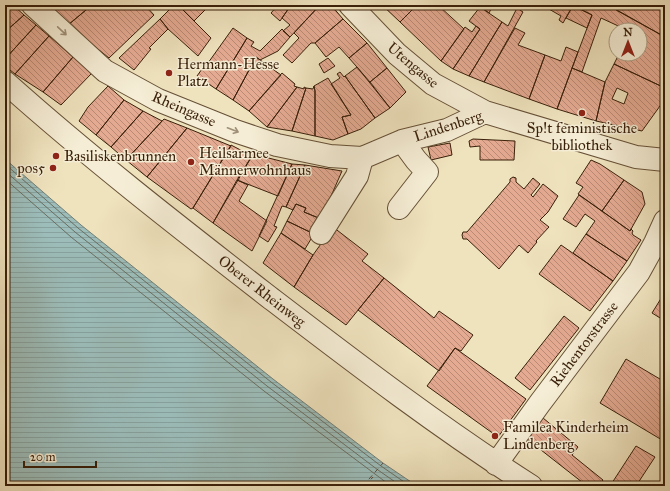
<svg xmlns="http://www.w3.org/2000/svg" width="670" height="491" viewBox="0 0 670 491" font-family="'IM FELL Great Primer',serif">
<style>
.water{fill:url(#water-rules);stroke:#747e73}
.lines{fill:none;stroke-linecap:round;stroke-linejoin:round}
.shore{stroke:#6a6e62;stroke-width:1}
.ferry{stroke:#574e3e;stroke-width:1;stroke-dasharray:5 4;stroke-linecap:butt}
.building{fill:url(#building-back-hatch);stroke:#391f09;fill-rule:evenodd}
.minor-casing{stroke:#665036;stroke-width:24}
.minor{stroke:#f5edd5;stroke-width:22}
.oneway{stroke:#a09079}
.poi-dot{fill:#8f2418;stroke:#f5edd5;stroke-width:1.5}
.labels{text-anchor:middle;stroke-width:3;stroke-linejoin:round;paint-order:stroke}
.poi-label{font-size:15px;fill:#391f09;stroke:#f5edd5;text-anchor:start}
.street-label{font-size:15px;fill:#391f09;stroke:#f5edd5}
</style>
<defs>
<pattern id="water-rules" width="6" height="5" patternUnits="userSpaceOnUse"><rect width="6" height="5" fill="#9cbdba"/><path d="M0 2.5h6" fill="none" stroke="#87a29f"/></pattern>
<pattern id="building-back-hatch" width="6" height="6" patternUnits="userSpaceOnUse"><rect width="6" height="6" fill="#e4aa92"/><path d="M-1 5l2 2M0 0l6 6M5-1l2 2" fill="none" stroke="#ba8a75"/></pattern>
</defs>
<rect width="100%" height="100%" fill="#efe3be"/>
<filter id="stains"><feTurbulence type="fractalNoise" baseFrequency=".005" numOctaves="4"/><feColorMatrix values="0 0 0 0 .2 0 0 0 0 .09 0 0 0 0 .02 0 0 0 .5 -.17"/></filter>
<radialGradient id="worn" r=".72"><stop offset=".6" stop-color="#630" stop-opacity="0"/><stop offset="1" stop-color="#630" stop-opacity=".3"/></radialGradient>
<path class="water" d="M5 159 81 225 273 379 383 463 417 486H5Z"/>
<g class="lines">
<path class="shore" d="M5 164 78 228 271 382 381 466 410 486
M5 171 75 232 267 386 378 470 401 486
M5 179 71 237 264 391 391 486"/>
<path class="ferry" d="M363 486 383 463
M365 486 373 477 365 486"/>
</g>
<path class="building" d="M5 5 14 6 5 14Z
M50 5H92L68 25Z
M92 5H145L154 15 109 58 68 25Z
M174 5H178L211 38 198 56 168 29 160 19Z
M178 5H210L194 21Z
M278 5H291L280 21 271 13Z
M291 5H320L290 37 283 31 290 25 282 18Z
M320 5H331L343 19 315 43H311L292 63 283 55 299 38 294 33Z
M382 5H417L400 22Z
M417 5H438L464 29 441 61 400 22Z
M479 5H485L491 9 489 13Z
M542 5H573L563 23 559 20 561 16Z
M573 5H608L665 37V88L614 64 619 54H640V30H627L601 18 582 72 572 68 592 15Z
M619 5H656L664 10 665 9V37L616 10Z
M14 6 24 15 5 32V14Z
M573 6 592 15 587 28 566 18Z
M480 7 502 22 469 76 453 69 480 29 469 21Z
M517 8 523 12 484 82 469 76 502 22 508 26Z
M24 15 36 25 5 59V32Z
M160 19 168 29 149 48 151 49 134 70 119 58Z
M343 19 367 43 349 58 339 47 326 57 315 43Z
M36 25 49 36 15 74 5 66V59Z
M476 26 480 29 453 69 441 61 465 27 472 32Z
M233 28 247 38 216 89 197 76 207 62 208 63Z
M515 28 525 33 518 45 545 55 529 99 484 82Z
M282 29 290 37 278 51 260 60 256 57 233 100 216 89 247 38 254 42 251 46 260 51Z
M49 36 73 57 43 92 15 74Z
M367 43 387 68 370 82 349 58Z
M566 47 578 52 557 109 529 99 545 55 561 61Z
M73 57 92 73 61 105 43 92Z
M256 57 281 75 249 111 233 100Z
M328 58 335 66 324 73 319 64Z
M614 64 665 88V99L642 131 596 121 605 82ZM617 88 628 93 624 104 612 99Z
M357 67 390 108 375 118 345 76Z
M387 68 406 92 390 108 370 82Z
M572 68 605 82 596 121 557 109Z
M340 72 344 77 345 76 375 118 361 129 348 134 342 117 351 115 331 84 340 78 337 74Z
M282 73 295 84 294 86 297 87 267 127 249 111Z
M328 78 351 115 342 117 348 134 333 140 315 136V91L314 86Z
M108 86 124 100 96 135 79 121 88 107Z
M314 86 315 91V136L292 131 306 88 313 89Z
M297 87 304 89V87L306 88 292 131 267 127Z
M124 100 143 111 111 147 96 135Z
M143 111 162 121 126 160 111 147Z
M164 119 187 128 147 177 126 160Z
M187 128 231 146 193 208 191 209 147 177Z
M473 139 515 141 514 160H480V146L470 147 469 141Z
M450 143 452 155 431 160 428 147Z
M231 145 252 156 213 223 193 208Z
M253 154 292 164 278 196 237 180Z
M591 160 600 164 624 180 602 211 578 194 583 187 576 183Z
M292 164 305 165 286 207 282 206 274 226 277 227 268 242 259 236Z
M305 165 342 171 321 219 304 212 306 208 296 204 293 210 286 207Z
M513 177 516 178V182L524 189 533 178 540 184 531 195 533 197 543 184 558 196 548 212 540 220 549 227 536 241 537 242 528 253 519 245 499 269 467 239H463L462 235 463 232H467L510 182V179Z
M237 180 248 185 239 201 267 221 252 251 213 223Z
M624 180 642 192 645 204 630 231 602 211Z
M579 195 630 231 631 229 633 231 632 233 633 235 641 240 627 261 586 234 595 221 585 214 576 227 563 219Z
M296 204 306 208 304 212 321 219 314 234 287 221Z
M287 221 314 234 305 249 281 233Z
M333 227 368 254 362 261 384 278 346 325 294 287 313 255Z
M281 233 313 255 294 287 263 263Z
M586 234 627 261 613 281 573 253Z
M561 245 613 281 590 311 539 274Z
M384 278 434 318 439 311 473 335 461 351 455 348 439 371 358 310Z
M665 292V321L652 313Z
M564 316 579 328 530 390 515 378Z
M455 348 526 399 498 437 427 386Z
M626 359 665 382V434L662 440 600 403Z
M543 418 578 447 572 455 603 480 598 486H587L527 439Z
M636 446 655 457 636 486H610Z"/>
<g class="lines">
<defs>
<path id="minor" d="M33 5 105 71 158 100 235 131 277 145 330 156 362 158 402 141 447 130 485 112
M350 5 397 54 433 84 485 112 636 157 665 160
M5 82C90 158 179 227 269 297 354 362 440 428 531 486
M399 208 427 172 416 160 402 141
M321 233 357 176 362 158
M496 464 540 403 639 272 655 243 665 221"/>
</defs>
<use href="#minor" class="minor-casing"/>
<use href="#minor" class="minor"/>
</g>
<defs><path id="oneway-shaft" d="M-6 0H5M1.5-3L5.5 0L1.5 3" fill="none" stroke-width="1.6" stroke-linecap="round" stroke-linejoin="round"/></defs>
<g class="oneway">
<use href="#oneway-shaft" transform="translate(62 31) rotate(43)"/>
<use href="#oneway-shaft" transform="translate(233 130) rotate(21)"/>
</g>
<g class="poi-dot">
<circle cx="169" cy="73" r="4"/>
<circle cx="582" cy="113" r="4"/>
<circle cx="56" cy="156" r="4"/>
<circle cx="191" cy="162" r="4"/>
<circle cx="53" cy="168" r="4"/>
<circle cx="495" cy="436" r="4"/>
</g>
<g class="labels">
<g class="poi-label">
<text x="177" y="69">Hermann-Hesse<tspan x="177" dy="17">Platz</tspan></text>
<text x="582" y="133" text-anchor="middle">Sp!t feministische<tspan x="582" dy="17">bibliothek</tspan></text>
<text x="199" y="158">Heilsarmee<tspan x="199" dy="17">Männerwohnhaus</tspan></text>
<text x="64" y="161">Basiliskenbrunnen</text>
<text x="45" y="173" text-anchor="end">pos5</text>
<text x="503" y="432">Familea Kinderheim<tspan x="503" dy="17">Lindenberg</tspan></text>
</g>
<g class="street-label">
<text transform="translate(413 65) rotate(40)" y="5">Utengasse</text>
<text transform="translate(184 109) rotate(23)" y="5">Rheingasse</text>
<text transform="translate(448 126) rotate(-18)" y="5">Lindenberg</text>
<text transform="translate(262 291) rotate(38)" y="5">Oberer Rheinweg</text>
<text transform="translate(584 344) rotate(-53)" y="5">Riehentorstrasse</text>
</g>
</g>
<rect width="670" height="491" fill="none" stroke="#efe3be" stroke-width="20"/>
<rect x="6" y="6" width="658" height="479" fill="none" stroke="#391f09" stroke-width="2"/>
<rect x="10" y="10" width="650" height="471" fill="none" stroke="#391f09"/>
<g transform="translate(628 42)"><circle r="19" fill="#f5edd5" stroke="#aa9b83"/>
<path d="M0-3L7 15L0 10L-7 15Z" fill="#8f2418"/>
<text y="-6" font-size="11" font-weight="bold" text-anchor="middle" fill="#391f09">N</text>
</g>
<path d="M24 461v6h72v-6" fill="none" stroke="#391f09" stroke-width="2"/>
<text x="30" y="461" font-size="12" fill="#391f09" stroke="#f5edd5" stroke-width="3" paint-order="stroke">20 m</text>
<rect width="100%" height="100%" filter="url(#stains)"/>
<rect width="100%" height="100%" fill="url(#worn)"/>
</svg>
